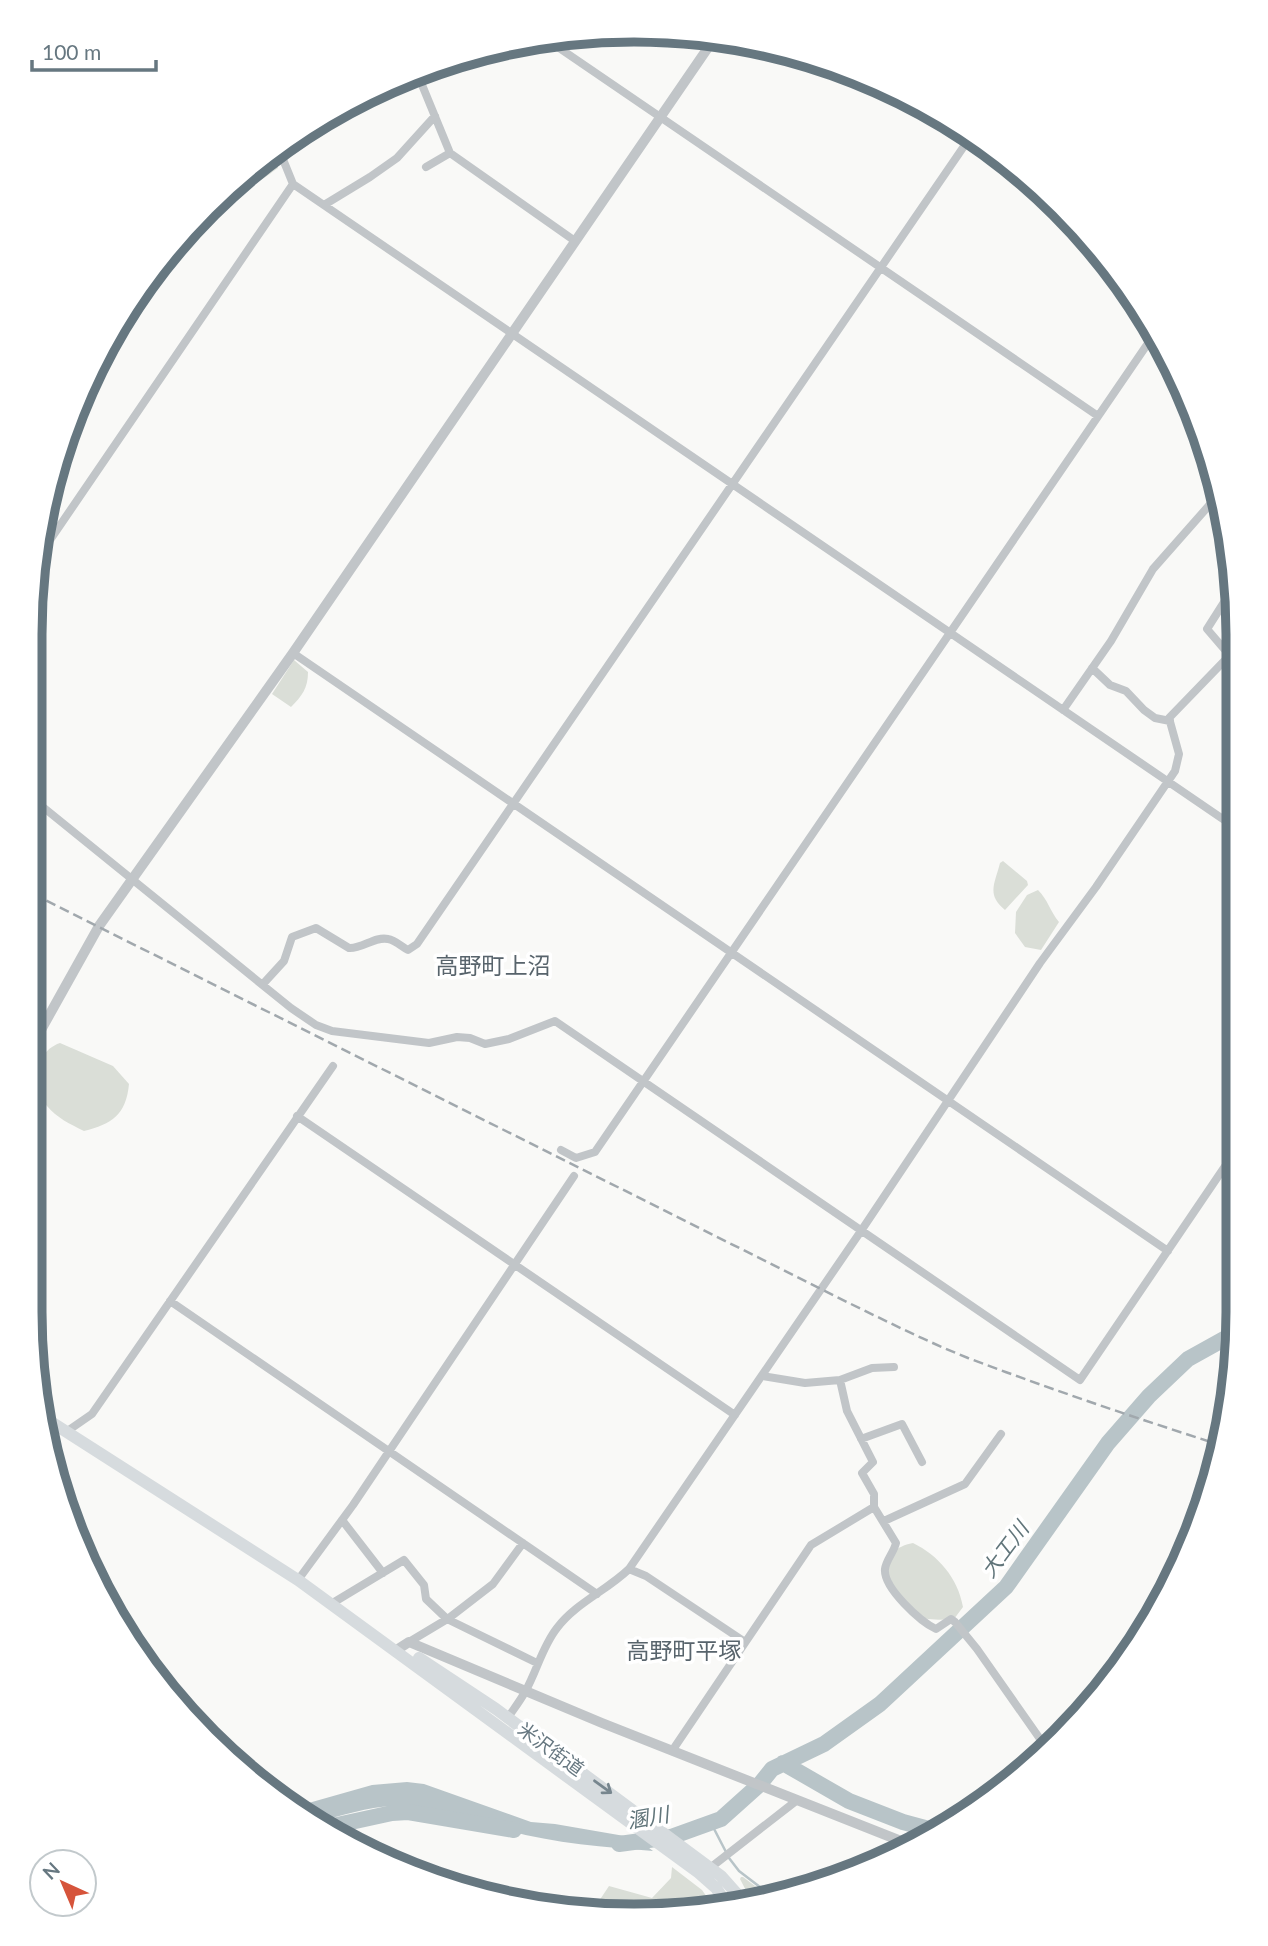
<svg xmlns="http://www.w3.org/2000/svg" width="1268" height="1946" viewBox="0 0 1268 1946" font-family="Lato,'Noto Sans JP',sans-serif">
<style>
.green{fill:#daded7}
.water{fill:#b8c4c8}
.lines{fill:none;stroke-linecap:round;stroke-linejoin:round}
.stream{stroke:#b8c4c8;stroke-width:2.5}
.river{stroke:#b8c4c8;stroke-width:16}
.minor{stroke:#c1c5c8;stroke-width:8}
.tertiary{stroke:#c1c5c8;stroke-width:10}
.trunk{stroke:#d6dbde;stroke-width:12}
.motorway{stroke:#d6dbde;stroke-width:14}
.rail{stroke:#a1a8ad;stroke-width:2.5;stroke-dasharray:10 5;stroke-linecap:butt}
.oneway{stroke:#77868e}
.labels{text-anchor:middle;stroke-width:7;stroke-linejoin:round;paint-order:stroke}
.street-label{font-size:19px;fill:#667780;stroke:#fff}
.water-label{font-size:21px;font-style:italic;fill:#61757a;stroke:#fff}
.quarter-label{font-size:23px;fill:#58646c;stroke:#fff}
.rim{fill:none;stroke:#667780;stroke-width:9}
</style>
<rect width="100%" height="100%" fill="#f9f9f7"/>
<path class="green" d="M275 149 278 168C265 177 253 189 237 182Z
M294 660 308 672C308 688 302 696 291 707L272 694Z
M1003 861 1027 881 1028 885 1005 910C986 895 995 883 1000 863Z
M1038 890C1048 900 1050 911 1059 922L1041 950 1025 947 1015 933 1016 912 1027 895Z
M60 1043 113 1066 129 1084C126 1115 112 1124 84 1131 70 1124 57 1118 47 1106 30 1086 34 1052 60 1043Z
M913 1543C938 1555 958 1578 963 1607L954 1619C938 1620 925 1621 911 1613 906 1610 902 1602 898 1596 884 1574 881 1549 913 1543Z
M672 1867 702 1890 714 1907 651 1911 597 1904 609 1886 652 1898 671 1878Z
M741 1877H743L771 1898 753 1904 740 1879Z"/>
<path class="water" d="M407 1782 424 1784 531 1822 555 1824 636 1838 653 1851C605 1847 550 1843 503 1829 467 1819 431 1806 392 1806 368 1807 342 1816 318 1821L285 1802 305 1804 372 1785Z"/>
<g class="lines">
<path class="stream" d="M711 1823 726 1852
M729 1858 739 1871 773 1897"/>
<path class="river" d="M783 1763 849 1801 903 1822 940 1832
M328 1827 392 1813 408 1812 514 1830
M619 1844 671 1837 721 1819 760 1784 772 1769 824 1744 880 1704 1006 1587 1108 1443 1149 1396 1188 1359 1233 1334"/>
<path class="minor" d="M546 39 1098 416
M420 72V80L450 153 575 241
M394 82 399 87 420 80
M278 147 293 184 1236 828
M426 167 450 153
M324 205 370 177 397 158 435 116
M35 562 293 184
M1235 585 1207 629 1237 664
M293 653 1168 1251
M1092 668 1110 685 1126 691 1144 710 1155 718 1170 721
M1063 710 1111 641 1153 569 1220 493
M33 799 291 1008 316 1025 332 1031 429 1043 457 1037 470 1038 485 1044 509 1039 555 1021 1080 1380 1234 1153
M263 984 284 961 292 937 316 928 349 948C362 949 375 936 388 939 395 940 402 947 408 950L417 944 971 136
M297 1116 735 1415
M561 1150 576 1158 595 1152 1155 333
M170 1301 597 1594
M762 1376 805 1383 840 1380 847 1411 873 1462 862 1473 874 1494V1507L896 1543C894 1552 886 1560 885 1569 883 1588 921 1622 936 1629L951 1619 955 1622 977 1649 1045 1746
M840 1380 872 1368 894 1367
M66 1432 92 1414 333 1066
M861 1439 902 1424 922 1462
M342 1520 383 1573
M884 1521 965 1484 1001 1434
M629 1569 646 1576 745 1642
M298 1580 353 1505 574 1176
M331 1604 404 1560 424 1585 426 1599 447 1619 537 1663
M409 1642 449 1618 493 1584 523 1543
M507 1719C513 1710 520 1701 525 1692 537 1671 542 1647 557 1628 576 1603 606 1591 629 1569L861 1231 1040 963 1096 887 1175 771 1179 754 1169 718 1229 656
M672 1751 811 1545 874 1507
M710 1868 796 1801"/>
<path class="tertiary" d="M32 1046 99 926 293 653 716 36
M395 1651 409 1642 602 1723 911 1845"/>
<path class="trunk" d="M48 1420 298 1580 699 1873 716 1888 728 1906
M419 1658 496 1709 721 1876 737 1894 741 1905"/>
<path class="motorway" d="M577 1911 619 1913"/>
<path class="rail" d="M33 894 851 1304C890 1323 928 1342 968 1358 1050 1389 1133 1417 1217 1444"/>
</g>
<defs><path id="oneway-shaft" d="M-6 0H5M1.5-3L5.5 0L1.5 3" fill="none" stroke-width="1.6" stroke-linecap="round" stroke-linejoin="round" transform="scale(1.75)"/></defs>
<use class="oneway" href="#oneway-shaft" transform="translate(603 1787) rotate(36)"/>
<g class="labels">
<g class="street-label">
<text transform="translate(551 1749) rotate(36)" y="7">米沢街道</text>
</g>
<g class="water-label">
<text transform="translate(1005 1550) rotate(-53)" y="7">大工川</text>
<text transform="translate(648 1818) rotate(-10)" y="7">溷川</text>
</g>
<g class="quarter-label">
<text x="493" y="974">高野町上沼</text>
<text x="684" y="1659">高野町平塚</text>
</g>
</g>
<path d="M0 0H1268V1946H0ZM634 42H634A592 592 0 0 1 1226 634V1312A592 592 0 0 1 634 1904H634A592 592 0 0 1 42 1312V634A592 592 0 0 1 634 42Z" fill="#fff" fill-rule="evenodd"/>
<path class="rim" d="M634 42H634A592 592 0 0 1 1226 634V1312A592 592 0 0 1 634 1904H634A592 592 0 0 1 42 1312V634A592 592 0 0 1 634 42Z"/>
<g transform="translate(63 1883) rotate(316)"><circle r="33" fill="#ffffff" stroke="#c2c9cc" stroke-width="2"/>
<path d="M0-5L12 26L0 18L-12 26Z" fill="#d6543b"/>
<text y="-10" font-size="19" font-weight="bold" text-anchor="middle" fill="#667780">N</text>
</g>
<path d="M32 60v10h124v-10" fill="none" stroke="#667780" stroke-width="3.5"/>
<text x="42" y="60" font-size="21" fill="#667780" stroke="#ffffff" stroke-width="5" paint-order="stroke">100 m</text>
</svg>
